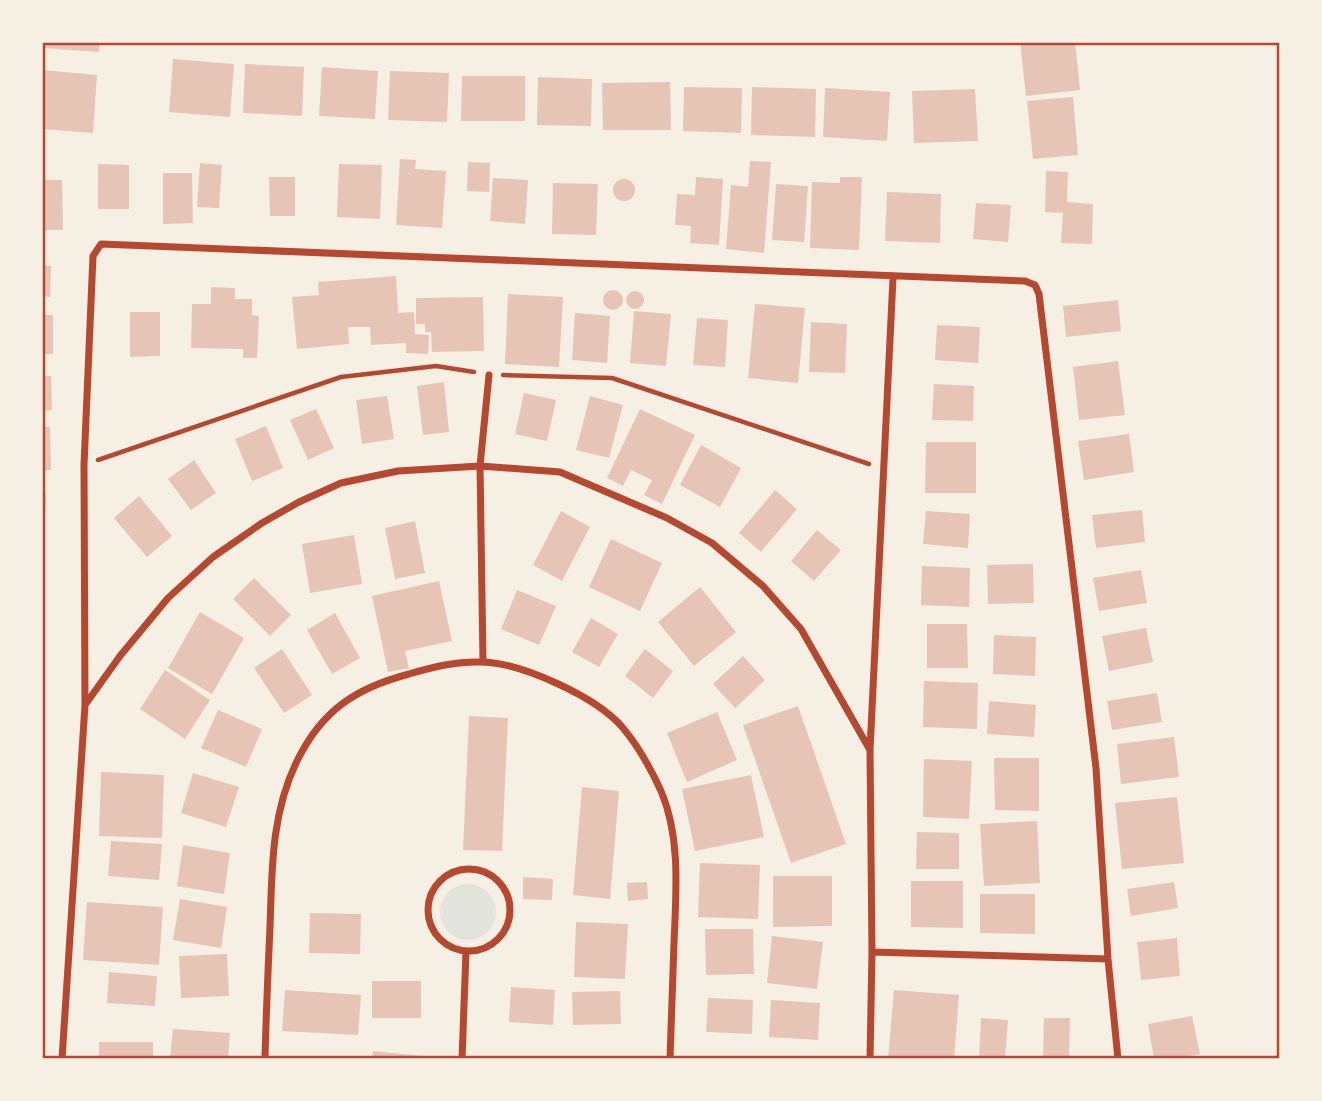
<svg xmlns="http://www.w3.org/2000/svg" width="1322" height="1101" viewBox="0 0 1322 1101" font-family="Montserrat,sans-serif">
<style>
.green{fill:#e2e4dc}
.building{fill:#e6c5b7}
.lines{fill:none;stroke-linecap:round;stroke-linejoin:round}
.path{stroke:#b5482f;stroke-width:4.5}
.minor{stroke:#b5482f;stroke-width:7}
.neatline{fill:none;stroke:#b5482f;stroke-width:2.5}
</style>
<rect width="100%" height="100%" fill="#f6efe4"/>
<path class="green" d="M440 912a28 28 0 1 1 56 0a28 28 0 1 1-56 0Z"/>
<path class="building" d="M42 42H100L99 52 42 48Z
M1020 42H1075L1080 90 1026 96Z
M173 59 234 64 230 117 169 112Z
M245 64 304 67 302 116 243 113Z
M322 67 378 71 375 119 319 116Z
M42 70 97 75 93 133 42 129Z
M390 71 449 73 447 122 388 120Z
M462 76H525V121H461Z
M538 77 592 79 591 126 537 125Z
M670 82 671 130H603L602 83Z
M684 87 742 88 741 133 683 131Z
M752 87 816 89 815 137 751 135Z
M825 88 890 92 887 141 823 137Z
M975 89 978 141 914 143 912 91Z
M1073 97 1078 155 1033 159 1027 101Z
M400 159 416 160 415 169 446 171 442 228 396 225Z
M750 161 771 162 764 253 726 249 731 185 748 187Z
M468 162 490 163 489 192 467 191Z
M200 163 222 165 219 208 197 207Z
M98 164 129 165V209H98Z
M339 164 382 165 380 219 337 217Z
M1046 171 1068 172 1067 202 1093 204 1092 244 1061 243 1063 213 1045 212Z
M163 173H192L193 223 163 224Z
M269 177H295V216H270Z
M696 177 723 179 719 245 690 243 691 226 675 225 677 194 695 195Z
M840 177H862L859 250 810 248 812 182 840 183Z
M493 178 528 180 525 224 490 221Z
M613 190a11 11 0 1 1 22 0a11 11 0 1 1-22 0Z
M42 180H62L63 230H42Z
M553 183 598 184 596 235 552 234Z
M776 184 808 186 804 242 772 240Z
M887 192 941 194 940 243 885 241Z
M976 203 1011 205 1008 242 973 239Z
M42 266H51L50 297 42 296Z
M396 276 398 313 414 312 415 334 429 335 428 354 406 353V343L371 345 370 327H348L349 344 297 349 292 297 319 295 318 282Z
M211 287 235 288V299H252V315L259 316 257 358H243V349L191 348 192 304H211Z
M603 300a10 10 0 1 1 20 0a10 10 0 1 1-20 0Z
M626 300a9 9 0 1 1 18 0a9 9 0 1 1-18 0Z
M508 294 563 297 559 367 505 364Z
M483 297 484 351 432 352 431 332H425V324H416V298Z
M1118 300 1121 331 1066 337 1063 306Z
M755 304 805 308 798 383 748 378Z
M634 311 671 314 666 366 630 363Z
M130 312H160V356L130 357Z
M575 313 610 316 607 363 572 360Z
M42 315H53V354H42Z
M697 318 728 320 725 367 693 365Z
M811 322 847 324 845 373 809 372Z
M937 325 980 327 978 363 935 360Z
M1118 361 1125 415 1079 420 1073 367Z
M42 376H51L52 410 42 411Z
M444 382 449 432 423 435 417 386Z
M934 384 974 386 973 421 932 420Z
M524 393 556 400 547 441 515 434Z
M387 396 394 439 362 444 356 400Z
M590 396 623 405 609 458 576 450Z
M316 409 334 448 308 460 290 420Z
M640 409 695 435 662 504 644 495 652 480 631 470 623 486 607 478Z
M266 426 283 468 252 481 235 439Z
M42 427H50L51 470H42Z
M1129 434 1134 472 1084 480 1078 441Z
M926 442H976V493H925Z
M701 445 741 468 720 507 680 485Z
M194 460 216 493 191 510 168 479Z
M775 490 797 509 761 552 739 533Z
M42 494H46L44 542H42Z
M139 496 172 536 147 557 114 518Z
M1142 510 1145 542 1096 548 1092 515Z
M561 511 590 527 562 581 533 565Z
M926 511 970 514 968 548 923 544Z
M415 521 425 573 395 579 385 528Z
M817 530 841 550 814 581 791 561Z
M354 535 362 584 310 593 302 544Z
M611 539 662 563 640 611 589 587Z
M42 561H45L44 589H42Z
M1033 564 1034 603 988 604 987 565Z
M922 566 970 568 969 607 921 605Z
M1141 570 1147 603 1099 611 1093 578Z
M254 578 291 615 270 636 233 599Z
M439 581 452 641 405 651 409 668 388 672 372 596Z
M700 587 736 632 694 666 658 622Z
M517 590 556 606 539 645 501 629Z
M200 612 244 638 212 694 168 668Z
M335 613 360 658 332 674 307 630Z
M591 618 618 634 599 667 572 652Z
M927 624H967L968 668H927Z
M1146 628 1153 662 1109 671 1102 636Z
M994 635 1036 637 1035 676 993 674Z
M282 649 312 695 284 713 254 668Z
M645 649 673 671 653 698 625 676Z
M743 656 765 680 735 708 713 684Z
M165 670 210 700 185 739 140 709Z
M924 681 978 683 977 729 923 727Z
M1157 693 1162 722 1112 730 1107 701Z
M989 701 1036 705 1034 737 987 734Z
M798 706 846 844 791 863 743 725Z
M218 710 262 729 246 767 201 748Z
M717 712 737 760 687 782 667 733Z
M469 716 508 718 502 851 463 850Z
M1174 737 1179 777 1121 784 1117 744Z
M994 758H1039V811L995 810Z
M924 759 972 761 969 819 923 817Z
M101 772 164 775 162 838 99 836Z
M193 773 239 787 226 827 181 813Z
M751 775 764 837 695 851 682 789Z
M582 787 619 791 610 899 573 895Z
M1177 797 1184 863 1122 869 1115 803Z
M1037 821 1040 883 984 886 980 824Z
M917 832 959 833V869H916Z
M111 841 162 844 159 880 108 876Z
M183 845 230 853 224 894 177 886Z
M700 863 760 865 758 919 698 917Z
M773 876H832V926L773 927Z
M523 877 553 879 552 900 523 899Z
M911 881H963V928L911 927Z
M647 882 648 899 628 901 627 883Z
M1174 882 1178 908 1131 916 1127 889Z
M980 894H1035V934L980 933Z
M180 899 227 907 221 948 173 940Z
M87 902 163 907 159 965 83 960Z
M310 913 361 914 360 954 309 953Z
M576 922 628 924 625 979 574 977Z
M705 929H753L754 974 706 975Z
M772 936 823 942 817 989 767 983Z
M1177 938 1180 976 1141 980 1137 942Z
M227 954 229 996 181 998 179 956Z
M109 972 157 976 155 1006 107 1003Z
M372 981H421V1018H372Z
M511 987 555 990 553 1025 509 1022Z
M285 990 361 995 358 1035 282 1031Z
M894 990 959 995 954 1059H888Z
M620 991 621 1024 573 1025 572 992Z
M708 998 753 1000 752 1034 706 1032Z
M771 1000 820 1003 818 1040 769 1037Z
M1192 1016 1200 1054 1173 1059H1154L1148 1024Z
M981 1018 1008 1020 1005 1059H979Z
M1044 1018H1070L1069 1059H1043Z
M173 1029 230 1033 228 1059H170Z
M99 1042H153V1059H99Z
M373 1051 422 1056V1059H372Z"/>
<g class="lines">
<path class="path" d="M503 375 612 378 869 464
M98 460 341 377 436 366 474 372"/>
<path class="minor" d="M483 662 480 466 489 375
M85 705 120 656 168 598 213 557 262 523 299 502 341 483 398 471 480 466 560 472 667 518 712 543 763 586 801 629 870 750
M428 910a41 41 0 1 1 82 0a41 41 0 1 1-82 0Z
M872 952 1108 959
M62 1059 85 705 84 465 93 256 101 244 1025 281 1035 285 1039 294 1096 768 1108 959 1118 1059
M265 1059C266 1015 268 971 270 927 272 870 271 814 297 761 322 710 356 688 409 674 433 667 457 661 482 662 522 663 597 697 623 728 638 746 651 769 661 791 681 838 676 893 674 943 673 981 671 1020 670 1059
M462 1059 466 952
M870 1059 872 952 870 750 893 278"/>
</g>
<rect width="1322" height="1101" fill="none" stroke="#f6efe4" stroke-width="88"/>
<rect x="44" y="44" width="1234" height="1013" class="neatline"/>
</svg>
